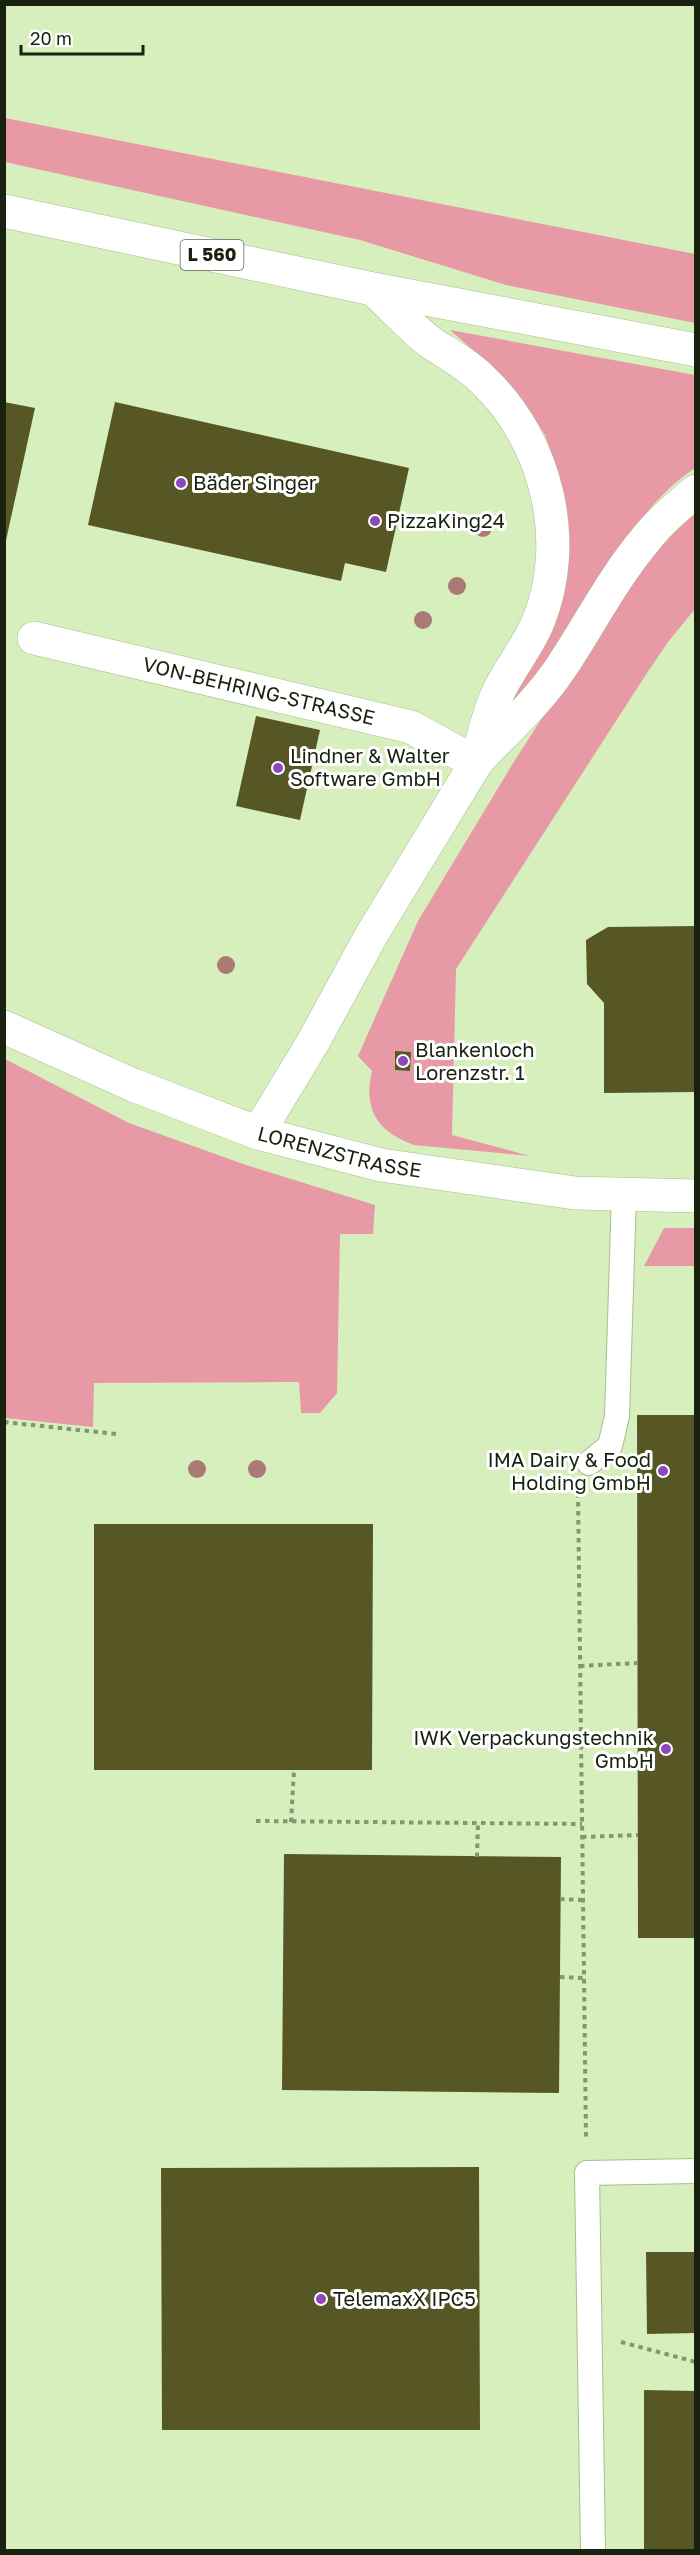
<svg xmlns="http://www.w3.org/2000/svg" width="700" height="2555" viewBox="0 0 700 2555" font-family="'Golos Text',sans-serif">
<style>
.green{fill:#e899a6}
.building{fill:#575725}
.lines{fill:none;stroke-linecap:round;stroke-linejoin:round}
.lane-casing{stroke:#a7be8e;stroke-width:26}
.street-casing{stroke:#a7be8e;stroke-width:34}
.secondary-casing{stroke:#a7be8e;stroke-width:34}
.primary-casing{stroke:#a7be8e;stroke-width:34}
.path{stroke:#839571;stroke-width:4;stroke-dasharray:4.5 4.5;stroke-linecap:butt}
.lane{stroke:#fff;stroke-width:24}
.street{stroke:#fff;stroke-width:33}
.secondary{stroke:#fff;stroke-width:33}
.primary{stroke:#fff;stroke-width:33}
.tree{fill:#a97a76}
.poi-dot{fill:#8c47ba;stroke:#fff;stroke-width:2}
.labels{text-anchor:middle;stroke-width:6;stroke-linejoin:round;paint-order:stroke}
.shield{fill:#fff;stroke:#5e6457;stroke-width:1.5}
.shield-label{font-size:18px;font-weight:bold;fill:#19210f}
.poi-label{font-size:20px;fill:#19210f;stroke:#fff;text-anchor:start}
.street-label{font-size:20px;fill:#19210f;stroke:#fff}
</style>
<rect width="100%" height="100%" fill="#d6efbd"/>
<path class="green" d="M5 118 695 254V323L506 285 360 240 5 162Z
M450 330 695 375V468C626 515 593 599 545 665 535 679 522 691 511 703L567 574 570 542 568 517 563 490 555 463 545 435 533 416 502 376Z
M695 511V609L668 642 645 676 456 969 452 1135 530 1156 414 1145C377 1132 363 1109 372 1071L358 1056 418 921 515 760 626 588 655 550Z
M5 1059 129 1123 246 1165 375 1205 373 1234H340L337 1393 320 1413H301L299 1382 94 1383 93 1427 5 1418Z
M664 1228H695V1266H644Z"/>
<path class="building" d="M4 402 35 408 5 545H4Z
M115 402 409 468 386 572 345 563 341 581 88 525Z
M256 716 320 730 300 820 236 806Z
M696 926V1092L604 1093V1003L587 984 586 940 608 927Z
M395 1051 411 1052 410 1071 395 1070Z
M637 1415H696V1938H638Z
M94 1524H373L372 1770H94Z
M284 1854 561 1857 559 2093 282 2090Z
M479 2167 480 2430H162L161 2168Z
M646 2252H696V2333L647 2334Z
M644 2390 696 2391V2550H644Z"/>
<g class="lines">
<defs>
<path id="lane" d="M589 1463 610 1446 617 1416 624 1194
M593 2550 587 2173 696 2171"/>
<g id="street">
<path id="s1" d="M34 638 411 727 476 763"/>
<path id="s2" d="M258 1133 381 1165 575 1193 696 1196"/>
</g>
<path id="secondary" d="M4 1027 133 1085 258 1133 312 1044 372 934 476 763"/>
<path id="primary" d="M4 211 373 289 696 350
M373 289C392 306 410 327 430 342 449 355 469 365 485 382 547 442 571 542 538 622 527 649 507 671 496 697 487 718 482 742 476 763
M479 759C508 729 539 701 562 666 590 624 613 578 646 539 660 521 678 506 696 491"/>
</defs>
<use href="#lane" class="lane-casing"/>
<use href="#street" class="street-casing"/>
<use href="#secondary" class="secondary-casing"/>
<use href="#primary" class="primary-casing"/>
<path class="path" d="M4 1422 116 1434
M578 1493 586 2139
M580 1666 637 1663
M256 1821 582 1824
M291 1822 294 1770
M582 1837 638 1835
M477 1857 478 1823
M560 1899 583 1900
M560 1977 584 1978
M621 2342 696 2362"/>
<use href="#lane" class="lane"/>
<use href="#street" class="street"/>
<use href="#secondary" class="secondary"/>
<use href="#primary" class="primary"/>
</g>
<g class="tree">
<circle cx="483" cy="528" r="9"/>
<circle cx="457" cy="586" r="9"/>
<circle cx="423" cy="620" r="9"/>
<circle cx="226" cy="965" r="9"/>
<circle cx="197" cy="1469" r="9"/>
<circle cx="257" cy="1469" r="9"/>
</g>
<g class="poi-dot">
<circle cx="181" cy="483" r="6"/>
<circle cx="375" cy="521" r="6"/>
<circle cx="278" cy="768" r="6"/>
<circle cx="403" cy="1061" r="6"/>
<circle cx="663" cy="1471" r="6"/>
<circle cx="666" cy="1749" r="6"/>
<circle cx="321" cy="2299" r="6"/>
</g>
<g class="labels">
<rect class="shield" x="180.5" y="240" width="63" height="30" rx="4.5"/>
<g class="shield-label">
<text x="212" y="261">L 560</text>
</g>
<g class="poi-label">
<text x="193" y="490">Bäder Singer</text>
<text x="387" y="528">PizzaKing24</text>
<text x="290" y="763">Lindner &amp; Walter<tspan x="290" dy="23">Software GmbH</tspan></text>
<text x="415" y="1057">Blankenloch<tspan x="415" dy="23">Lorenzstr. 1</tspan></text>
<text x="651" y="1467" text-anchor="end">IMA Dairy &amp; Food<tspan x="651" dy="23">Holding GmbH</tspan></text>
<text x="654" y="1745" text-anchor="end">IWK Verpackungstechnik<tspan x="654" dy="23">GmbH</tspan></text>
<text x="333" y="2306">TelemaxX IPC5</text>
</g>
<g class="street-label">
<text dy="7" stroke="none"><textPath href="#s1" startOffset="231">VON-BEHRING-STRASSE</textPath></text>
<text dy="7" stroke="none"><textPath href="#s2" startOffset="84">LORENZSTRASSE</textPath></text>
</g>
</g>
<rect width="700" height="2555" fill="none" stroke="#19210f" stroke-width="12"/>
<path d="M21 45v9h122v-9" fill="none" stroke="#19210f" stroke-width="3"/>
<text x="30" y="45" font-size="18" fill="#19210f" stroke="#ffffff" stroke-width="4.5" paint-order="stroke">20 m</text>
</svg>
